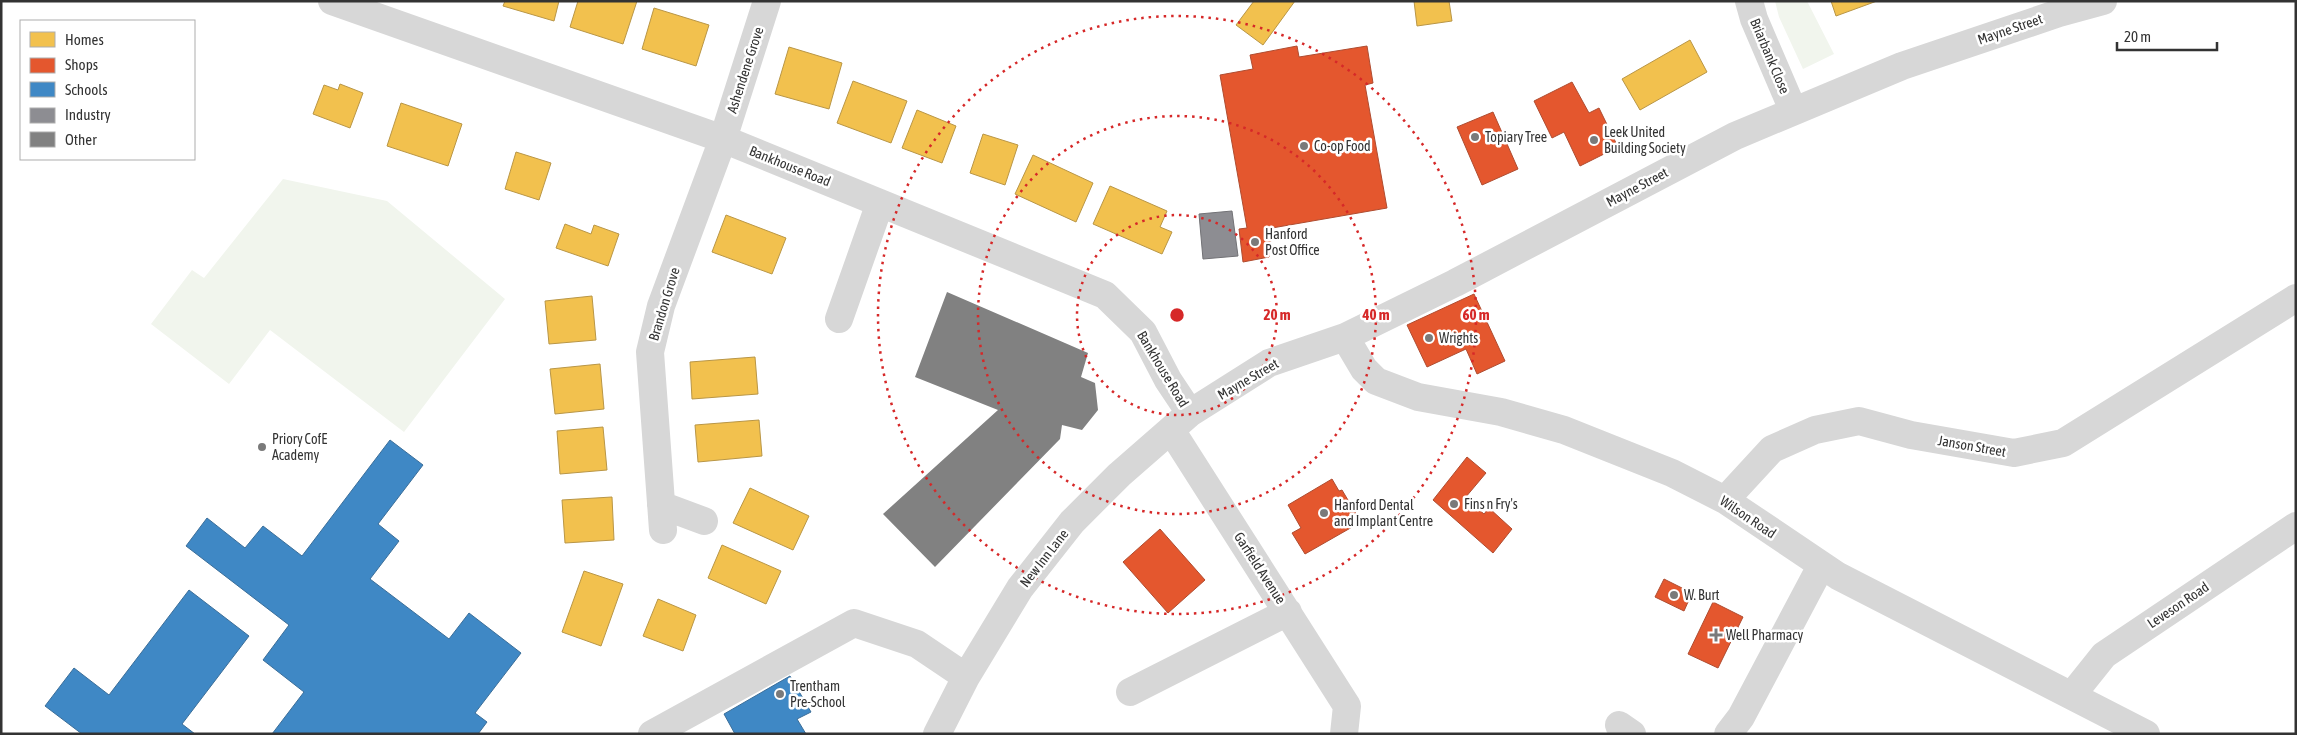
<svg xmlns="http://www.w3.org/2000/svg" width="2297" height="735" viewBox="0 0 2297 735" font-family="'Asap Condensed',sans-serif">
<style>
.green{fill:#f1f5ed}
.homes{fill:#f2c14e;stroke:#b99646}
.shops{fill:#e4572e;stroke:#af4c30}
.schools{fill:#3f88c5;stroke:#3b6e99}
.industry{fill:#8d8d92;stroke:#727276}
.building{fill:#818181}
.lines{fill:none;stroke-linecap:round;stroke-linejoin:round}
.minor{stroke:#d7d7d7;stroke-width:28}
.ring{fill:none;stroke:#d62828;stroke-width:2.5;stroke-dasharray:2.5 5}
.poi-dot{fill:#7a7a7a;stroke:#fff;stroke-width:2}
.labels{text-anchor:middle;stroke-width:5;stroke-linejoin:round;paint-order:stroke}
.street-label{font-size:14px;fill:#333;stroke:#fff}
.poi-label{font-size:14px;fill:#333;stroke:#fff;text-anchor:start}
.centre{fill:#d62828;stroke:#fff;stroke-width:2.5}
.ring-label{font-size:15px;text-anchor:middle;font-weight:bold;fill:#d62828;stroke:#fff;stroke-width:5;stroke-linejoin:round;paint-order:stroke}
</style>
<rect width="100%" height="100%" fill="#fff"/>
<path class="green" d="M1775 1H1807L1834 54 1803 69 1779 17Z
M283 179 387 201 505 299 404 432 270 330 229 384 151 324 192 270 204 278Z"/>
<path class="homes" d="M505 1H559L554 21 503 6Z
M578 1H637L623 44 570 27Z
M1254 1H1295L1263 45 1236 25Z
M1414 1H1449L1452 21 1417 26Z
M1831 1H1877L1836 16Z
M654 8 709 25 696 66 642 49Z
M1690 40 1707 72 1640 110 1622 79Z
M789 47 842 63 829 109 775 94Z
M853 81 907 101 891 143 837 123Z
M340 84 363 93 350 128 313 114 324 85 338 90Z
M401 103 462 124 448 166 387 146Z
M917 110 956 126 942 163 902 148Z
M983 134 1018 145 1005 185 970 173Z
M516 152 551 163 539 200 505 189Z
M1033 155 1093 183 1076 222 1015 194Z
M1110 186 1167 211 1160 227 1172 232 1162 254 1093 224Z
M726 215 786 238 772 274 712 252Z
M565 224 591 234 594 225 619 234 608 266 556 248Z
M592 296 596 340 549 344 545 301Z
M755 357 758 394 692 399 690 362Z
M600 364 604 409 555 414 550 369Z
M759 420 762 456 698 462 695 425Z
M603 427 607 470 560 474 557 431Z
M750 488 809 516 793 550 733 523Z
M612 497 614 540 565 543 562 500Z
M722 545 781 571 766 604 708 578Z
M584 571 623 584 601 646 562 632Z
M658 599 696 615 683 651 643 636Z"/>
<path class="shops" d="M1297 46 1299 57 1367 46 1373 83 1365 85 1387 208 1272 228 1269 257 1243 262 1239 229 1247 228 1220 75 1253 69 1250 55Z
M1572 82 1589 113 1599 108 1618 147 1580 166 1564 132 1552 138 1534 101Z
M1493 112 1518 169 1482 185 1457 127Z
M1474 294 1505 361 1477 374 1466 349 1427 367 1407 325Z
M1467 457 1486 473 1465 498 1484 514 1489 508 1512 529 1493 553 1433 500Z
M1332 479 1339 491 1342 490 1361 522 1305 554 1292 533 1301 528 1288 505Z
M1160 529 1205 580 1168 613 1123 562Z
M1664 579 1692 593 1684 611 1655 597Z
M1713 602 1743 617 1718 668 1688 654Z"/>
<path class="schools" d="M390 440 423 465 378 524 399 541 370 579 449 639 469 613 521 653 475 713 487 722 478 734H272L304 692 263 660 289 625 186 546 207 518 245 548 263 526 302 556Z
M189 590 249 636 182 724 195 734H82L45 706 74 668 109 695Z
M790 676 811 712 797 719 806 734H735L724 714Z"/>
<path class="industry" d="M1232 211 1238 256 1203 259 1199 214Z"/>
<path class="building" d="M947 292 1088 353 1081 377 1095 383 1098 410 1082 430 1062 425 1060 439 935 567 883 514 998 410 915 377Z"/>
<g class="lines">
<path class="minor" d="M332 1 723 139 1105 295 1143 332 1168 380 1190 413
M1749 1 1754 19 1793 110
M839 319 880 203
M1345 337 1364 369 1376 381 1418 397 1501 412 1564 430 1672 473 1725 500 1838 576 2146 734
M1171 430 1347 706 1344 734
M1725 500 1772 449 1815 430 1859 421 1911 435 2014 453 2063 443 2296 298
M661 505 704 521
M663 530 650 352 661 306 723 139 767 1
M1130 692 1288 612
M2072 695 2104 655 2296 526
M1619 725 1632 734
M652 734 854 623 917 644 966 677
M937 734 966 677 1020 588 1072 522 1119 475 1190 413 1269 363 1345 337 1455 283 1735 136 1902 66 2059 13 2103 1
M1728 734 1741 717 1821 566"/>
</g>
<g class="ring">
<circle cx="1177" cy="315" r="100"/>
<circle cx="1177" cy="315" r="199"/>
<circle cx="1177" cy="315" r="299"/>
</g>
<g class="poi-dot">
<circle cx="1475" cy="137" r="5"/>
<circle cx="1594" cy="140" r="5"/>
<circle cx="1304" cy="146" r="5"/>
<circle cx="1255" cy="242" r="5"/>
<circle cx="1429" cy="338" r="5"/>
<circle cx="262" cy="447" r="5"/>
<circle cx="1454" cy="504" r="5"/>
<circle cx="1324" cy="513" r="5"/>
<circle cx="1674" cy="595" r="5"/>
<path d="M1713.5 627.5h5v5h5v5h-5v5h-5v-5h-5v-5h5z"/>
<circle cx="780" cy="694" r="5"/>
</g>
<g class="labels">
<g class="street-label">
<text transform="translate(2010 29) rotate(-19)" y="5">Mayne Street</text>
<text transform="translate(1770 56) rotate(67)" y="5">Briarbank Close</text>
<text transform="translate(745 70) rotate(-72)" y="5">Ashendene Grove</text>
<text transform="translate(790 166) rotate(22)" y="5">Bankhouse Road</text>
<text transform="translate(1637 187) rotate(-28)" y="5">Mayne Street</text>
<text transform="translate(664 304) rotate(-73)" y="5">Brandon Grove</text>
<text transform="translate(1163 369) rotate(59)" y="5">Bankhouse Road</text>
<text transform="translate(1248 379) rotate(-30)" y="5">Mayne Street</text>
<text transform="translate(1972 446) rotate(10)" y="5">Janson Street</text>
<text transform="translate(1748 517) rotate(34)" y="5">Wilson Road</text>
<text transform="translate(1044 558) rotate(-52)" y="5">New Inn Lane</text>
<text transform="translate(1260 568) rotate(57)" y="5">Garfield Avenue</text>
<text transform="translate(2178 605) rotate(-34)" y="5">Leveson Road</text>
</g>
<g class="poi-label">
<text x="1604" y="137">Leek United<tspan x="1604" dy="16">Building Society</tspan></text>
<text x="1485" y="142">Topiary Tree</text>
<text x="1314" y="151">Co-op Food</text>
<text x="1265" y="239">Hanford<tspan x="1265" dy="16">Post Office</tspan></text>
<text x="1439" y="343">Wrights</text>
<text x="272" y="444">Priory CofE<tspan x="272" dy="16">Academy</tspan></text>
<text x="1464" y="509">Fins n Fry's</text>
<text x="1334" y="510">Hanford Dental<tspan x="1334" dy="16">and Implant Centre</tspan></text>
<text x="1684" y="600">W. Burt</text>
<text x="1726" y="640">Well Pharmacy</text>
<text x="790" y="691">Trentham<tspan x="790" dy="16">Pre-School</tspan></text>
</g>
</g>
<circle cx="1177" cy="315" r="8" class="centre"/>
<g class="ring-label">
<text x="1277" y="320">20 m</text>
<text x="1376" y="320">40 m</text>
<text x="1476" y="320">60 m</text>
</g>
<rect width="2297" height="735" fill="none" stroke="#333333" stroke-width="5"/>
<rect x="20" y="20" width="175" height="140" fill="#ffffff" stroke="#adadad"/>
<rect x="30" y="32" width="25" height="15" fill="#f2c14e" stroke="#adadad"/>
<text x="65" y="45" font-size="15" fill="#333333">Homes</text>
<rect x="30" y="58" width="25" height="15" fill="#e4572e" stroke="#adadad"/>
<text x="65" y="70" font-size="15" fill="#333333">Shops</text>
<rect x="30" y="82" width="25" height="15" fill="#3f88c5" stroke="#adadad"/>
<text x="65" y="95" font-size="15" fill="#333333">Schools</text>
<rect x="30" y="108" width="25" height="15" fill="#8d8d92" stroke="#adadad"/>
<text x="65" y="120" font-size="15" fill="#333333">Industry</text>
<rect x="30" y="132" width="25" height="15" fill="#818181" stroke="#adadad"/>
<text x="65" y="145" font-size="15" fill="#333333">Other</text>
<path d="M2117 42v8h100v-8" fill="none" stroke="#333333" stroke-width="2.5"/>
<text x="2124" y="42" font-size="15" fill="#333333" stroke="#ffffff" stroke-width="4" paint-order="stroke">20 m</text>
</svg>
